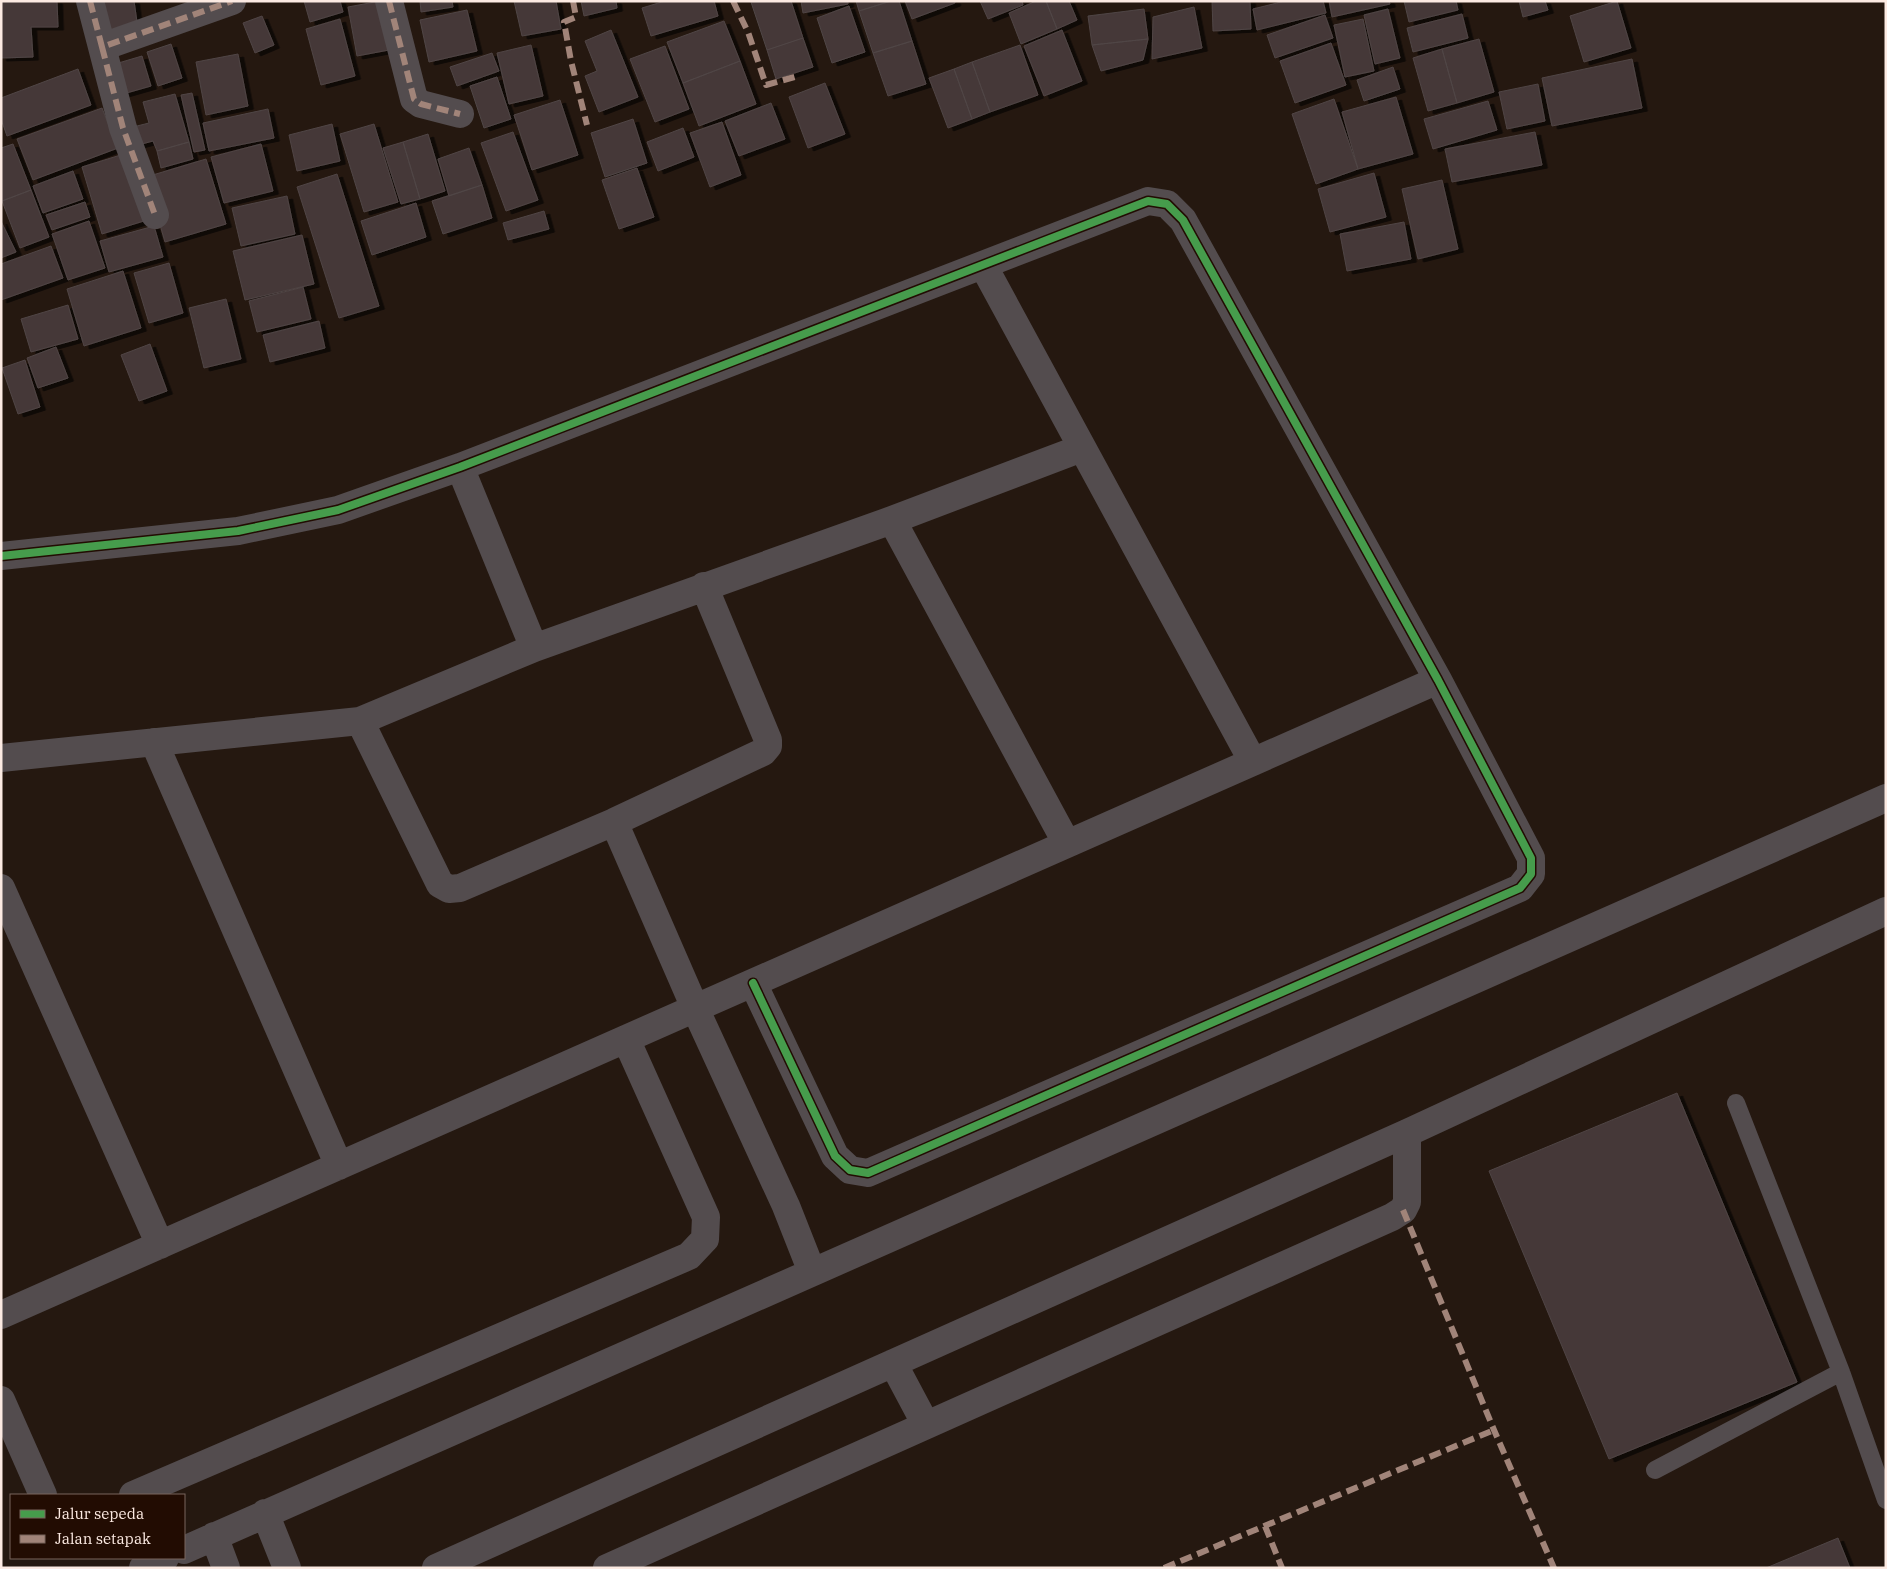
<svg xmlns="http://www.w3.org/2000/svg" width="1887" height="1569" viewBox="0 0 1887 1569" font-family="'IBM Plex Serif',serif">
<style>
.building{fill:#443939;stroke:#504545;filter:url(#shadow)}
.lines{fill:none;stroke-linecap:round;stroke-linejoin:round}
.lane{stroke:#534c4e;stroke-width:18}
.street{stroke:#534c4e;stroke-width:28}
.quiet{stroke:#a18479;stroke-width:6;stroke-dasharray:12 6;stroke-linecap:butt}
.cycleway-casing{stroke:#220c02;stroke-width:11}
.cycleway{stroke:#469c4c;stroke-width:8}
</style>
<defs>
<filter id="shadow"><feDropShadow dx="5.5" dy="3" stdDeviation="0" flood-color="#0009"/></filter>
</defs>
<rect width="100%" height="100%" fill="#251810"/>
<path class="building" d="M1 1H57L58 27H31L33 57 1 58Z
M101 1H134L138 29 105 32Z
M304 1H340L343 12 310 22Z
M380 1 389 50 357 56 348 7Z
M420 1H452L453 7 421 12Z
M514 1H556L561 29 522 36Z
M581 1H616L617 8 584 16Z
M665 1H714L718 16 651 36 642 8Z
M791 1 803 38 767 50 751 2Z
M801 1H848V4L803 13Z
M856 1H891L859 11Z
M891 1H899L912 41 873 53 859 11Z
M905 1H955V3L912 19Z
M980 1H1022L1023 5 988 19Z
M1036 1H1046L1057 29 1021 44 1009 13Z
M1046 1H1069L1077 20 1057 29Z
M1212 1H1250L1251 29 1213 31Z
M1285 1H1323L1326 13 1257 30 1253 9Z
M1329 1H1389L1390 4 1332 17Z
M1404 1H1456L1458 10 1409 22Z
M1519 1H1545L1548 10 1523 17Z
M1617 1 1631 48 1584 62 1570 16Z
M849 6 865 52 832 63 817 18Z
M1194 7 1202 48 1152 59 1153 17Z
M1144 9 1148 39 1092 45 1088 16Z
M1388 9 1400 58 1375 64 1364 15Z
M467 10 477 51 429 62 420 20Z
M1462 14 1468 38 1413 52 1407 28Z
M1325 15 1333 38 1275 58 1267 35Z
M262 16 274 45 255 53 243 23Z
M340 19 355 76 321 85 306 29Z
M1363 19 1374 71 1345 77 1334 25Z
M724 21 740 61 683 83 667 42Z
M611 30 638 97 599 112 585 76 597 71 585 41Z
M1062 30 1082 81 1044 96 1024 46Z
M803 38 813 67 776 79 767 50Z
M1148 39 1143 60 1101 71 1092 45Z
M1479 39 1494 92 1457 103 1442 49Z
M912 41 926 84 888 96 873 53Z
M1331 43 1346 85 1295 103 1280 61Z
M171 44 182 78 158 86 147 52Z
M531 45 543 96 509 104 497 53Z
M1020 45 1038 95 990 112 972 62Z
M665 46 689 109 655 122 630 59Z
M1442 49 1457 103 1428 111 1413 58Z
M492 53 499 71 457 86 450 67Z
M238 54 248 106 206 115 196 62Z
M142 56 151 86 123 94 115 64Z
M1632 59 1642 108 1552 126 1542 78Z
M740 61 756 104 699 126 683 83Z
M972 62 990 112 972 119 954 69Z
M1393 67 1400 89 1364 101 1357 80Z
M78 69 91 105 7 136 1 119V98Z
M954 69 972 119 948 128 929 78Z
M497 77 511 119 484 128 470 86Z
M825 83 845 134 808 148 789 97Z
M1538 84 1545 121 1507 129 1499 92Z
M192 93 205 150 194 152 181 95Z
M175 94 189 142 157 151 153 141 138 145 133 127 149 123 143 102Z
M1396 97 1413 154 1358 169 1342 112Z
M1334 99 1358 169 1316 184 1292 114Z
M560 100 578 155 532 170 514 115Z
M1488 101 1497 130 1433 149 1424 119Z
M771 103 785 139 739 156 725 121Z
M102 108 118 148 33 180 17 139Z
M268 109 274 138 209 151 203 123Z
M633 119 647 163 605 177 591 133Z
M722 122 741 175 710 187 690 133Z
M332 124 340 161 297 171 289 135Z
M374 124 398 202 364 212 340 134Z
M683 128 694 157 658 171 647 142Z
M513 132 538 200 506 211 481 143Z
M1535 132 1542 165 1452 182 1445 149Z
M428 134 445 191 420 199 403 142Z
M189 142 193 159 161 168 157 151Z
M403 142 420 199 401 204 383 148Z
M13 144 31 190 2 201 1 148Z
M261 144 273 191 224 203 211 157Z
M469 148 482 185 449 196 438 159Z
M127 153 147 220 102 234 82 167Z
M206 159 226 224 165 242 146 177Z
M637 168 654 217 619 229 602 180Z
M73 171 83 199 43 213 33 186Z
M1374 173 1386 217 1330 232 1318 189Z
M337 174 379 306 339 318 297 187Z
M1442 180 1458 249 1418 259 1402 189Z
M482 185 492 218 443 234 432 201Z
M31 190 49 237 20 248 2 201Z
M287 196 295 234 241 246 232 208Z
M85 202 90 217 52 230 46 215Z
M416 203 426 237 372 255 361 221Z
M544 211 549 229 508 240 503 223Z
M1 221 16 252 1 258Z
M89 221 105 268 68 280 52 234Z
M1404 222 1411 259 1347 271 1340 234Z
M154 226 163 257 109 272 100 241Z
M302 235 314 284 245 300 233 251Z
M51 246 63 278 1 300V264Z
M169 263 183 313 149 323 134 273Z
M123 271 141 328 84 346 67 289Z
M303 287 311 319 257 332 249 301Z
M226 299 241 359 204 368 189 308Z
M68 305 78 339 31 352 21 319Z
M319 321 325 348 270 362 263 335Z
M150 344 167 391 139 401 121 355Z
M56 347 68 378 38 388 27 358Z
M25 360 40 407 18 414 2 368Z
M1677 1093 1797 1382 1609 1459 1489 1171Z
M1838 1538 1850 1568H1766Z"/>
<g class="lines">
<path class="lane" d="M1736 1103 1841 1372 1886 1500
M1655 1470 1841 1372"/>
<path class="street" d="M90 1 102 47 232 1
M389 1 414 99 421 104 460 114
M102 47 123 128 155 215
M983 265 1253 762
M460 467 534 648
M892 520 1067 844
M1 556 238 531 338 510 460 467 1148 201 1167 204 1183 220 1438 680 1531 858V874L1520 888 868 1173 850 1170 835 1156 753 983
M360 721 440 884 449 889 460 888 614 822 763 752 768 746V740L704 586
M154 742 339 1166
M1 758 360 721 534 648 892 520 1082 448
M614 822 695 1008 786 1206 812 1272
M1 888 160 1245
M1 1315 1438 680
M893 1363 926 1425
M1 1400 43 1495
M133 1495 689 1256 705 1239 706 1217 626 1039
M265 1513 287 1568
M214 1536 226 1568
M184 1550 1886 798
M143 1568 165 1558
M436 1568 1407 1133 1886 911
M607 1568 1392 1217 1403 1210 1407 1202V1133"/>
<path class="quiet" d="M90 1 102 47 232 1
M389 1 414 99 421 104 460 114
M573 1 576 17 564 22 571 61 587 125
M733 1 748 32 766 85 798 76
M102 47 123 128 155 215
M1403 1210 1494 1430 1554 1568
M1265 1526 1282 1568
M1164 1568 1494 1430"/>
<defs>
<path id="cycleway" d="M1 556 238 531 338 510 460 467 1148 201 1167 204 1183 220 1438 680 1531 858V874L1520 888 868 1173 850 1170 835 1156 753 983"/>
</defs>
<use href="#cycleway" class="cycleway-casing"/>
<use href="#cycleway" class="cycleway"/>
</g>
<rect width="1887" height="1569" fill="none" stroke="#fceae2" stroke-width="5"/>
<rect x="10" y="1494" width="175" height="65" fill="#220c02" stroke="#79655c"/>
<rect x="20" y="1510" width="25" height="8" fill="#469c4c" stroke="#79655c"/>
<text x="55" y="1519" font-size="15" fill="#fceae2">Jalur sepeda</text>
<rect x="20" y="1535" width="25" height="8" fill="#a18479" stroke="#79655c"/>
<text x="55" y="1544" font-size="15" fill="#fceae2">Jalan setapak</text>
</svg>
